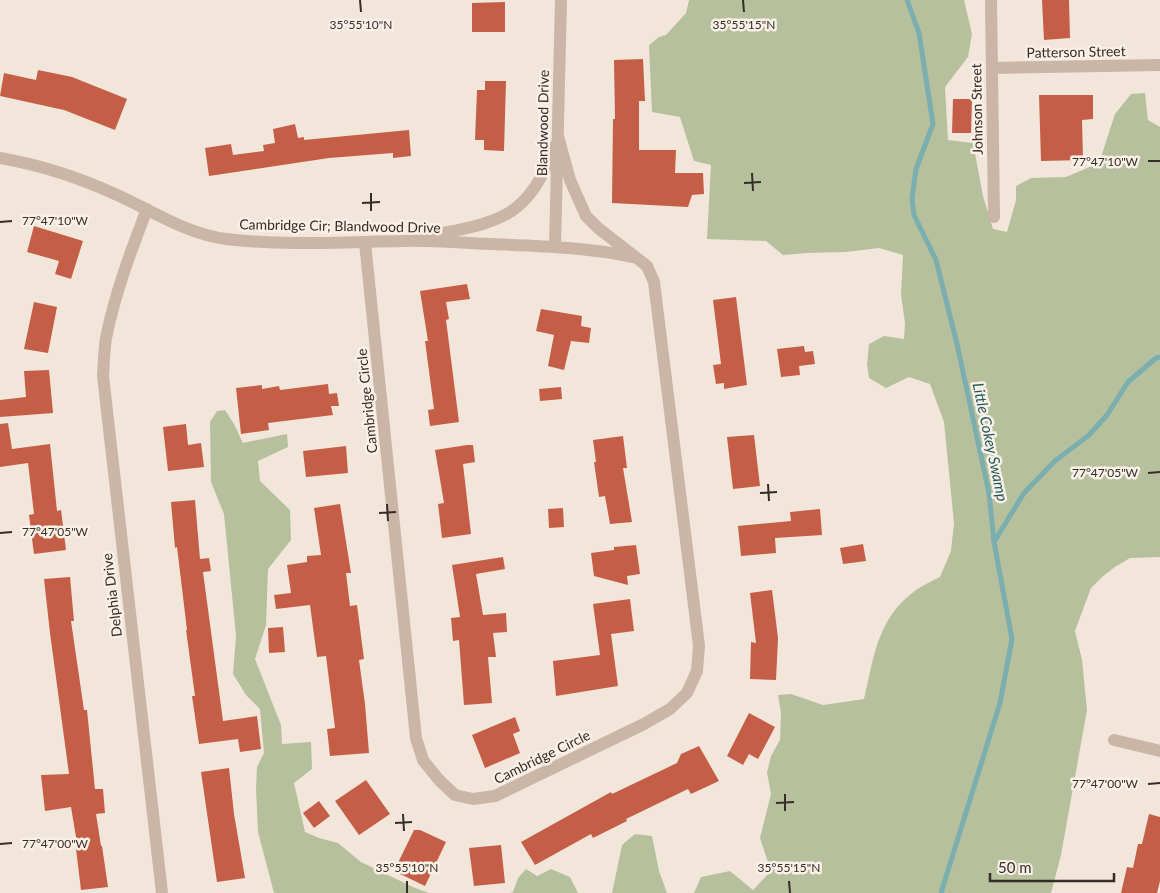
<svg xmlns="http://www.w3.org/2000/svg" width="1160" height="893" viewBox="0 0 1160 893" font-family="Lato,sans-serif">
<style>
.green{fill:#b6c09c}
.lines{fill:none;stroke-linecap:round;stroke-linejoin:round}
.stream{stroke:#7baeae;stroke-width:5}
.building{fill:#c55e46}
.minor{stroke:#cab5a7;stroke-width:12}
.ticks{fill:none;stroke:#362c28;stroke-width:2}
.labels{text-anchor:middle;stroke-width:5;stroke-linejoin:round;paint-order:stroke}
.street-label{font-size:14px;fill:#362c28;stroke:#f9f0e8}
.water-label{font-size:15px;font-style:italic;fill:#1e5757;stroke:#f9f0e8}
.ticks-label{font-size:12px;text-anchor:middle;fill:#362c28;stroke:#f9f0e8;stroke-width:5;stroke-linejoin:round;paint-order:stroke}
</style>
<rect width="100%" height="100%" fill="#f2e6db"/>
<path class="green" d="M689 0H964L972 34 968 57 945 87 948 140 973 143 983 196 993 229 1007 232 1016 200V186L1031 178 1066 177 1099 163 1115 114 1131 94 1145 93 1148 120 1160 127V557L1130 558 1115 567 1102 577 1091 588 1075 631 1082 660 1087 710 1061 855 1051 893H694L701 877 730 871 753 890 770 872 769 865 760 838 771 794 767 773 771 756 780 740 781 713 778 695 791 694 823 705 864 699C874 657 877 618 916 590 923 585 932 581 940 577L951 551 954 523 944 422 930 384 909 377 886 388 869 378 867 364 869 344 884 336 904 339 905 323 901 295 903 255 879 248 846 252 807 253 783 255 766 241 707 239 711 165 694 161 680 117 652 112 649 45 659 37 666 35 686 13Z
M225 410 234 424 243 443 287 434 288 447 258 461 260 481 290 510 291 540 268 569 266 625 255 659 281 725 282 744 311 742 312 769 294 783 305 832 319 838 338 843 361 862 415 888 429 893H274L258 832 256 789 257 767 264 753 260 709 246 695 233 674 236 636 224 514 211 482 210 422 217 411Z
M635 834 652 836 659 871 667 893H612L622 845Z
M526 869 537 876 551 869 570 877 578 893H510L513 892 518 878Z"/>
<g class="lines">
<path class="stream" d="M907 0 919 33 933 124 916 169 912 198 914 215 936 260 957 344 989 493 994 542 1012 639 1000 703 941 893
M994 542 1024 493 1055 461 1089 435 1107 415 1128 382 1156 358 1160 357"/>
</g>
<path class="building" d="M1042 0H1069L1070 38 1044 40Z
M505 2V32H472V3Z
M643 59 645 101H639V150H676L675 173H703L704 194 692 195 688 207 612 203 613 119H615L614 60Z
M38 70 72 77 127 99 115 130 64 110 0 96 4 73 36 80Z
M485 81H506L504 151 484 150V140H475L477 90H485Z
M1039 95H1093V119L1082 120 1083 160 1041 161Z
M953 99H972L971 133H952Z
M295 124 298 138 304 137V140L409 130 411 156 393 158V153L329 158 209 176 205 148 231 144 233 155 264 151 263 145 275 143 273 129Z
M34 226 83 241 71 279 55 274 59 261 27 252Z
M467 284 470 299 446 302 449 319 446 320 459 422 430 426 428 410 434 409 425 341H428L420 291Z
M736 297 747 385 724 389V383L716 384 713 365 721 364 713 300Z
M34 302 57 307 48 353 24 349Z
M541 309 582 316 581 326 591 328 589 343 571 341 564 370 548 366 554 335 536 331Z
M804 346 805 352 813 351 815 364 799 366 800 375 781 377 777 349Z
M49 370 53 413 0 417V400L26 397 24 371Z
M328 384 329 394 337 393 339 406H331L333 415 268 423 269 430 241 434 236 388 262 385V389L279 386 280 390Z
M561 387 562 399 540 401 539 389Z
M8 423 12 449 50 444 57 511 61 510 66 550 34 554 29 515 34 514 28 463 0 467V424Z
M186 424 188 445 201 443 204 467 168 471 163 427Z
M754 435 760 486 733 489 727 437Z
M623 436 627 468H623L632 522 610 524 605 496 599 497 594 462H596L593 440Z
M467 445H473L475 462 463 464 471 534 442 538 438 504 444 503 435 450Z
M346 446 348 473 306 477 303 451Z
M195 500 200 559 209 558 211 571 203 572 223 721 257 716 261 749 240 752 238 739 199 744 192 696H195L186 630H187L177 547 175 548 171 502Z
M340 504 351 573H346L350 606 357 605 364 659 359 660 365 704 369 753 330 756 327 729 335 728 326 656 317 657 310 605 276 609 274 595 291 593 287 565 307 562V556L321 555 314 508Z
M563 508 564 527 549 528 548 509Z
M820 509 822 535 775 538 776 553 741 556 738 526 791 521 790 512Z
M863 544 866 561 843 564 840 548Z
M636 545 640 574 627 576 628 585 594 576 591 553 614 550V547Z
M503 557 505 569 476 574 483 615 506 613 507 632 493 633 496 657H488L492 703 464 705 459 640 453 641 451 618 460 617 452 565Z
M70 577 74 621H71L84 710H87L95 789H103L105 813 96 814 101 846H102L108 887 81 890 76 849H78L71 807 45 811 41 775 69 774 50 633 44 579Z
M772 590 778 638 776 680 750 679 751 642 756 643 750 593Z
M630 599 634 631 611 634 618 686 556 696 553 661 600 655 593 604Z
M283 627 285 652 269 653 268 628Z
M749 713 775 727 758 759 749 754 743 765 727 756Z
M515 717 520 731 513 734 520 753 485 768 472 735Z
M699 746 719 781 691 794 688 789 626 819 627 821 593 838 591 834 535 865 521 842 611 792 612 794 677 763 681 754Z
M229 768 234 814 245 878 217 882 201 772Z
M366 780 390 814 359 835 335 801Z
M319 801 330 816 314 828 303 813Z
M1149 814 1160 817V881L1157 893H1121L1127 867 1133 868 1138 844H1142Z
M414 830H420L446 842 425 886 394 871Z
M501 845 505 883 474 886 469 848Z"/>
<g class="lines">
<path class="minor" d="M991 0 994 217
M992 68 1160 65
M0 158C43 166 75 176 115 194 151 210 186 234 226 239 285 246 344 242 403 241 432 240 461 243 490 244 537 246 586 247 632 257
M147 209C131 251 115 293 106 338 104 350 104 363 103 376L162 893
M423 237C450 231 495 226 517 207 536 192 546 168 555 146
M365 243 416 738 423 760 439 780 455 795 473 799 495 796 644 724 670 709 687 693 697 671 699 646 654 282 647 266 598 228 586 216 570 180 558 136
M555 247 561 0
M1114 740 1160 751"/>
</g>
<path class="ticks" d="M360 0 361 12M743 0 744 12M1148 161H1160M752 173 753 191M744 183 761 182M371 193V211M362 203 380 202M0 222 12 221M1148 473 1160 472M768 484 769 501M760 493 777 492M387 504 388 521M379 513 396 512M0 533 12 532M1148 784 1160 783M785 794V811M776 803 794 802M403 814 404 831M395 823 412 822M0 844 12 843M407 881V893M789 881 790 893"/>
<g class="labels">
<g class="street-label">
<text transform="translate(1076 52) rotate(-1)" y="5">Patterson Street</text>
<text transform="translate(977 109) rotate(-91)" y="5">Johnson Street</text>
<text transform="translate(543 123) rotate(-89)" y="5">Blandwood Drive</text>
<text transform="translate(340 226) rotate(1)" y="5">Cambridge Cir; Blandwood Drive</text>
<text transform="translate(367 401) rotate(-96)" y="5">Cambridge Circle</text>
<text transform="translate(112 595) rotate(-97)" y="5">Delphia Drive</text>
<text transform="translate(542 757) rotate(-26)" y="5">Cambridge Circle</text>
</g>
<g class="water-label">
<text transform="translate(990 442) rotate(78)" y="5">Little Cokey Swamp</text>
</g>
</g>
<g class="ticks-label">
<text x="361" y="29">35°55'10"N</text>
<text x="744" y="29">35°55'15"N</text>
<text x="1105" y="166">77°47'10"W</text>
<text x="55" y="225">77°47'10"W</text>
<text x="1105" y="477">77°47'05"W</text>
<text x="55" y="536">77°47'05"W</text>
<text x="1105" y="788">77°47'00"W</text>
<text x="55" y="848">77°47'00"W</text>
<text x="407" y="872">35°55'10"N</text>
<text x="789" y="872">35°55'15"N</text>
</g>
<path d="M990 873v8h124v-8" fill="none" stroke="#362c28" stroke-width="2.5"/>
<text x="998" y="873" font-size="15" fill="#362c28" stroke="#f9f0e8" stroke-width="4" paint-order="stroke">50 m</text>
</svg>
